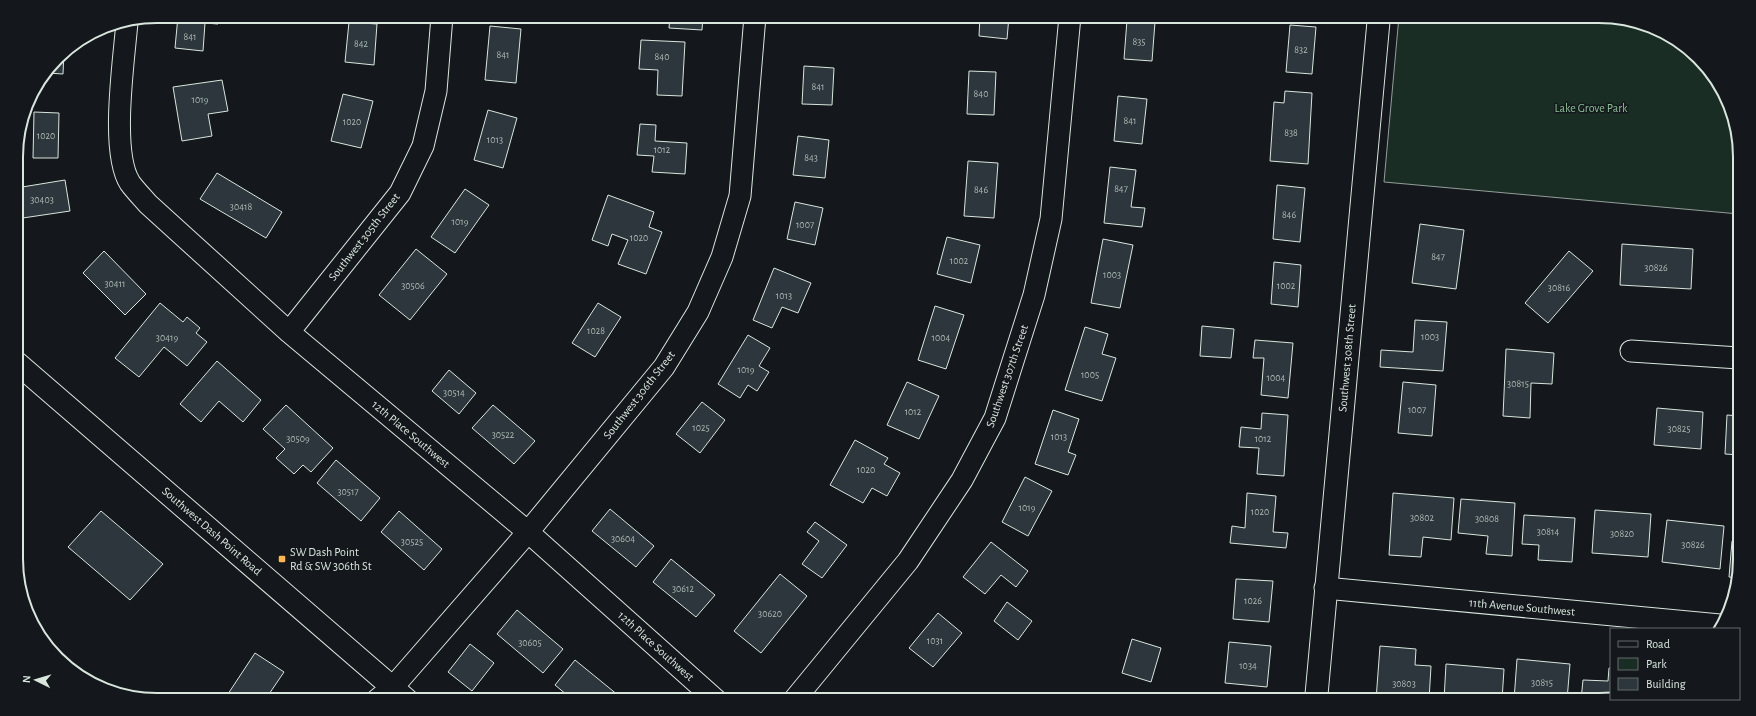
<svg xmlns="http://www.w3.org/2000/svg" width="1756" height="716" viewBox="0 0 1756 716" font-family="'Alegreya Sans',sans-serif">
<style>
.green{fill:#1a2d24;stroke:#939e99}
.building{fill:#2c363c;stroke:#d8e6dc}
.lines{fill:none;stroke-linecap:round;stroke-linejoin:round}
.street-casing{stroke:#d8e6dc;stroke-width:23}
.secondary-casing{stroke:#d8e6dc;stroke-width:24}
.street{stroke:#14181c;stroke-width:21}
.secondary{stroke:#14181c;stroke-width:22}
.poi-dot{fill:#ffb74d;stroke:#14181c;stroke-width:1.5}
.labels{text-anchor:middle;stroke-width:3;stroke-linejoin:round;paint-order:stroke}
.number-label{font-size:10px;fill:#adbab4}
.park-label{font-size:12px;fill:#8ac095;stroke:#14181c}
.street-label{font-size:12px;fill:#d8e6dc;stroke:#14181c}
.poi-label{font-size:12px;fill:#d8e6dc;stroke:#14181c;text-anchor:start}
.rim{fill:none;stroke:#d8e6dc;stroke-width:2}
</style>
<rect width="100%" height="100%" fill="#14181c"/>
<path class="green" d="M1399 16H1599L1653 27 1711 71 1739 139V214L1384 182Z"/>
<path class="building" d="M178 16H218V24L205 23 203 51 175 48Z
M670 16H703L702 30 669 28Z
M980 16H1009L1007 39 979 36Z
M1127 20 1155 22 1152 61 1124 59Z
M349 22 377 24 374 65 345 62Z
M1290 25 1316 27 1312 74 1286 72Z
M490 26 521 29 516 83 485 80Z
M641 40 685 42 682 96 657 95 658 70 639 69Z
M64 51 63 74 47 73Z
M804 66 834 68 832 105 802 104Z
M969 71 996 72 994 115 967 114Z
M222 80 228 111 208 114 212 136 182 141 173 87Z
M1285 91 1312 93 1308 164 1270 161 1274 102 1284 103Z
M343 94 373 101 361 148 331 141Z
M1118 96 1147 99 1142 144 1114 141Z
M488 110 517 118 503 168 474 160Z
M34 112 59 113 58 158H33Z
M640 124 656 125 655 141 687 143 685 174 652 172 654 156 637 155Z
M798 136 829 140 825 178 793 175Z
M968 161 998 163 994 218 964 216Z
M1110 167 1136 170 1131 207 1145 208 1142 227 1104 223Z
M217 173 282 212 266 238 200 199Z
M65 180 70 211 16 219V188Z
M1277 185 1305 188 1300 242 1273 239Z
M465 189 489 205 455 253 431 237Z
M608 195 654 212 649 227 662 232 646 274 618 264 628 240 612 234 608 246 592 240Z
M795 202 823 208 815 245 787 239Z
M1420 224 1464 230 1456 289 1412 283Z
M947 237 980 245 971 283 937 274Z
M1103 239 1133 245 1120 308 1091 303Z
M1622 244 1693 249 1691 289 1620 285Z
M416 249 447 274 410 320 379 295Z
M104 251 146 294 125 315 83 273Z
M1569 251 1593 271 1548 323 1525 303Z
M1274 262 1301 265 1298 307 1271 304Z
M774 268 811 283 798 313 782 307 772 328 753 320Z
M160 303 183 322 187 317 200 328 196 333 207 342 187 366 164 347 139 377 115 358Z
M598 303 621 317 595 357 572 343Z
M935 306 964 315 946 369 918 360Z
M1415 320 1447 322 1443 371 1380 367 1381 350 1413 352Z
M1202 326 1234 329 1231 358 1200 356Z
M1085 327 1108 334 1102 354 1116 358 1102 401 1065 390Z
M748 335 770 348 759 366 769 372 757 391 748 385 740 398 718 384Z
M1255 340 1293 343 1288 398 1261 395 1264 358H1253Z
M1506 349 1554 353 1552 384 1531 383 1530 418 1503 416Z
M217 361 261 400 243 422 219 401 201 422 180 404Z
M449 370 476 393 459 414 432 391Z
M907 382 939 396 919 439 887 425Z
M1403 382 1436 385 1432 436 1398 433Z
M702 402 725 420 700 453 676 434Z
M286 405 333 448 311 472 303 465 294 474 276 458 285 449 263 429Z
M493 405 535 441 514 464 472 428Z
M1657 408 1703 412 1701 449 1654 445Z
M1053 410 1079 419 1068 452 1076 455 1068 475 1035 464Z
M1262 413 1288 415 1284 476 1257 474 1259 448 1239 447 1241 427 1261 429Z
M1727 415 1740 416V455L1725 454Z
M855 440 888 458 884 464 900 473 887 496 872 488 863 503 830 485Z
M336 460 380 498 361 521 317 483Z
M1025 477 1052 491 1028 536 1002 522Z
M1247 493 1276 496 1273 532 1288 533 1286 548 1230 543 1232 526 1245 528Z
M1393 493 1454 498 1451 540 1423 537 1421 557 1389 555Z
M1461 499 1515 503 1512 556 1486 554 1488 536 1458 533Z
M610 509 654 546 636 567 592 531Z
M1595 510 1651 514 1648 557 1592 553Z
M101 511 163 564 130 600 68 547Z
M399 511 442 549 424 570 381 532Z
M1524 515 1575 518 1572 562 1538 560 1539 545 1522 544Z
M1667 520 1724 526 1720 569 1662 562Z
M815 522 847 545 822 578 802 564 819 541 807 532Z
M1732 541 1740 542V559L1736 578 1729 577Z
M991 542 1028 571 1016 587 1001 575 985 594 963 577Z
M671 559 715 595 696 617 653 582Z
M780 574 807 596 761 653 734 631Z
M1236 579 1273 581 1269 622 1233 619Z
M1007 602 1032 621 1018 640 994 621Z
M517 610 563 649 543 673 497 634Z
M938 613 962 633 933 667 909 648Z
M1132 639 1161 648 1151 682 1122 673Z
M1229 642 1271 646 1267 687 1225 683Z
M470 644 494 663 472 691 448 672Z
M1380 646 1416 649 1415 665 1431 666 1429 700H1376Z
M255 653 284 672 265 700H224Z
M1517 659 1570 664 1567 700H1514Z
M575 660 624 700H573L555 685Z
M1446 664 1504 669 1502 700H1444Z
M1609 668H1611L1612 699 1581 700 1583 680 1608 681Z"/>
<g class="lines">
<defs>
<path id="street" d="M127 22C124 60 110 152 130 183 135 190 142 197 148 204L289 332 528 532 716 700
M289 332 400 193 423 146 436 91 442 16
M1631 351 1739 358
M1325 588 1720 625
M377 700 393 687 528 532 664 367 698 312 722 257 740 196 755 16
M794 700 908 561 962 480 995 418 1034 295 1051 219 1070 16"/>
<path id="secondary" d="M17 363 407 700
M1316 700 1379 16"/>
</defs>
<use href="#street" class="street-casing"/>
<use href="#secondary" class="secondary-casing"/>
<use href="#street" class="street"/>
<use href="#secondary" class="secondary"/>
</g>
<rect class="poi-dot" x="278" y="555" width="8" height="8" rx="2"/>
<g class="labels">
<g class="number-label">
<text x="190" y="40">841</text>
<text x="1139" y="45">835</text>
<text x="361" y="47">842</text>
<text x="1301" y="53">832</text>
<text x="503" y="58">841</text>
<text x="662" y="60">840</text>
<text x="818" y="90">841</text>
<text x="981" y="97">840</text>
<text x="200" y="103">1019</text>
<text x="1130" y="124">841</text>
<text x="352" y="125">1020</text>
<text x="1291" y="136">838</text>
<text x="46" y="139">1020</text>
<text x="495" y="143">1013</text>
<text x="662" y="153">1012</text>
<text x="811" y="161">843</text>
<text x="1121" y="192">847</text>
<text x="981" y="193">846</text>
<text x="42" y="203">30403</text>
<text x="241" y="210">30418</text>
<text x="1289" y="218">846</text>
<text x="460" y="225">1019</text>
<text x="805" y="228">1007</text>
<text x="639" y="241">1020</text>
<text x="1438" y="260">847</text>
<text x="959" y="264">1002</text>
<text x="1656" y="271">30826</text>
<text x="1112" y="278">1003</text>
<text x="115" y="287">30411</text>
<text x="413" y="289">30506</text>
<text x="1286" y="289">1002</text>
<text x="1559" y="291">30816</text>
<text x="784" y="299">1013</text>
<text x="596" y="334">1028</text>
<text x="1430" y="340">1003</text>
<text x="167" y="341">30419</text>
<text x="941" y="341">1004</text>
<text x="746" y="373">1019</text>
<text x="1090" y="378">1005</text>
<text x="1276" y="381">1004</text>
<text x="1518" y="387">30815</text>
<text x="454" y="396">30514</text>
<text x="1417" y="413">1007</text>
<text x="913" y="415">1012</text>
<text x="701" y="431">1025</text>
<text x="1679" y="432">30825</text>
<text x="503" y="438">30522</text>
<text x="1059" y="440">1013</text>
<text x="298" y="442">30509</text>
<text x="1263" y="442">1012</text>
<text x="866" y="473">1020</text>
<text x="348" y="495">30517</text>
<text x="1027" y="511">1019</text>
<text x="1260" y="515">1020</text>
<text x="1422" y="521">30802</text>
<text x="1487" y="522">30808</text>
<text x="1548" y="535">30814</text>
<text x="1622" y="537">30820</text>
<text x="623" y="542">30604</text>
<text x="412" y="545">30525</text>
<text x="1693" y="548">30826</text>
<text x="683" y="592">30612</text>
<text x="1253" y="604">1026</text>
<text x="770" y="617">30620</text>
<text x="935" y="644">1031</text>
<text x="530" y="646">30605</text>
<text x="1248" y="669">1034</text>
<text x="1542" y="686">30815</text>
<text x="1404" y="687">30803</text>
</g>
<g class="park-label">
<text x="1591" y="112">Lake Grove Park</text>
</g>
<g class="street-label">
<text transform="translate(364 237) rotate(-52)" y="4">Southwest 305th Street</text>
<text transform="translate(1347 358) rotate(-85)" y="4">Southwest 308th Street</text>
<text transform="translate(1007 376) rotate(-71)" y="4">Southwest 307th Street</text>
<text transform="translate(639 395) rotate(-52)" y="4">Southwest 306th Street</text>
<text transform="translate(411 434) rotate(40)" y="4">12th Place Southwest</text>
<text transform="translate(212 531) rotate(41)" y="4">Southwest Dash Point Road</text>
<text transform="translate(1522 607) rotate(5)" y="4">11th Avenue Southwest</text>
<text transform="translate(656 646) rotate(42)" y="4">12th Place Southwest</text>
</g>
<g class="poi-label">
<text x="290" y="556">SW Dash Point<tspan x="290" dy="14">Rd &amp; SW 306th St</tspan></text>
</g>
</g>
<path d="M0 0H1756V716H0ZM157 23H1599A134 134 0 0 1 1733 157V559A134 134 0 0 1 1599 693H157A134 134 0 0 1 23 559V157A134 134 0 0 1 157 23Z" fill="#14181c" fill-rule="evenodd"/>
<path class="rim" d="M157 23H1599A134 134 0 0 1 1733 157V559A134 134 0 0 1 1599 693H157A134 134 0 0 1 23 559V157A134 134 0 0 1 157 23Z"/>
<rect x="1610" y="628" width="130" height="72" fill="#14181c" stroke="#626a69"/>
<rect x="1618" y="641" width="20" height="6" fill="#14181c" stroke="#626a69"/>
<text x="1646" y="648" font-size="12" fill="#d8e6dc">Road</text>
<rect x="1618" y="658" width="20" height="12" fill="#1a2d24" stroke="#626a69"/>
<text x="1646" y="668" font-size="12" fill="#d8e6dc">Park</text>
<rect x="1618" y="678" width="20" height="12" fill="#2c363c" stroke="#626a69"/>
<text x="1646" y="688" font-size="12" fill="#d8e6dc">Building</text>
<g transform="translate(36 680) rotate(275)" stroke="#14181c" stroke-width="3" paint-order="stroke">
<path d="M0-3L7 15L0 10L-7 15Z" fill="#d8e6dc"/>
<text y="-6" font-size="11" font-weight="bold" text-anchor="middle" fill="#d8e6dc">N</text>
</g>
</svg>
